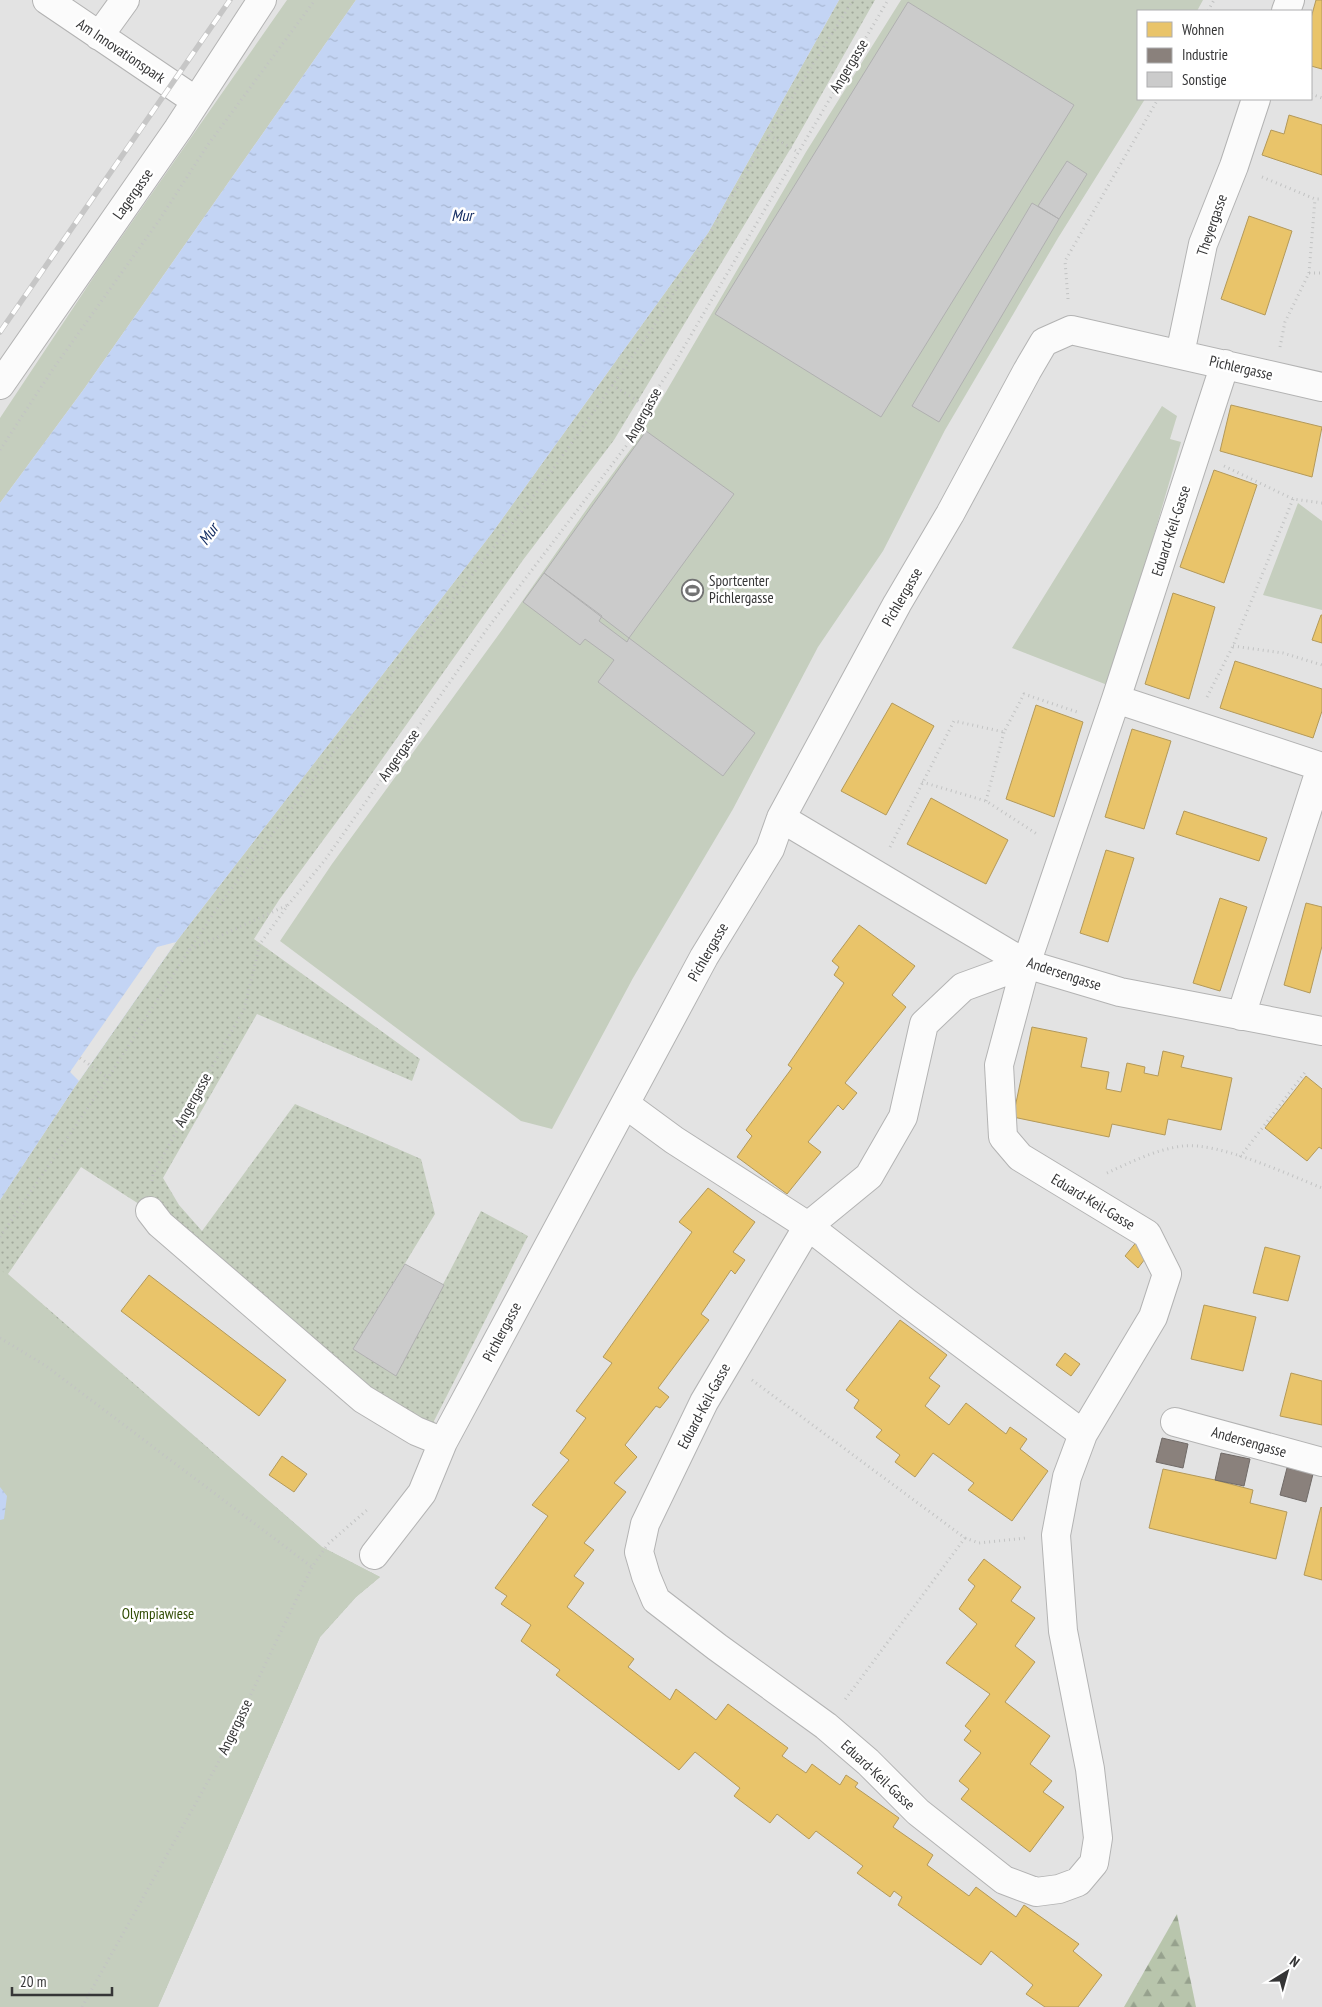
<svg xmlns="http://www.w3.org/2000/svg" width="1322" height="2007" viewBox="0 0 1322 2007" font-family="'PT Sans Narrow',sans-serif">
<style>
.grass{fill:url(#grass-dots)}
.forest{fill:url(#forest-firs)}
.green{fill:#c5cebe}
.water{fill:url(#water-ripples)}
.pier{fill:#e3e3e3}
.homes{fill:#e9c46a;stroke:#b3995a}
.industry{fill:#8a817c;stroke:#706a67}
.building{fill:#cbcbcb;stroke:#b0b0b0}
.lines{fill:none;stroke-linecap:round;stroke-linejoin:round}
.minor-casing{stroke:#b3b3b3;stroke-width:30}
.path{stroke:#c2c3c3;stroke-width:3;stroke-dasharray:1 4;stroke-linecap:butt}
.minor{stroke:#fbfbfb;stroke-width:28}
.rail-casing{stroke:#c6c6c6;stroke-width:5.5}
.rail{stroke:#fff;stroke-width:4;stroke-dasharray:11;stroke-linecap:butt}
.labels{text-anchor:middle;stroke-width:5;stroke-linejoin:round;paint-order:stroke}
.street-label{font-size:15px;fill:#353536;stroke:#fff}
.poi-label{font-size:15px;fill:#353536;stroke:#fff;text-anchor:start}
.park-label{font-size:15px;fill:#304c04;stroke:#fff}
.water-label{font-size:16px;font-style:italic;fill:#162f64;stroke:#fff}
</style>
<defs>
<pattern id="grass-dots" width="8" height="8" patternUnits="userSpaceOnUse" patternTransform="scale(1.25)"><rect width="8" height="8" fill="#c5cebe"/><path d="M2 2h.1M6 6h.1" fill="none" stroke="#a1a89b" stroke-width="1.8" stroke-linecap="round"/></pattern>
<pattern id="forest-firs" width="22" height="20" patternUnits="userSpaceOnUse" patternTransform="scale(1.25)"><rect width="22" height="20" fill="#b8c5ac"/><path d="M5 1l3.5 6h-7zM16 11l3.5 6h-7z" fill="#96a18d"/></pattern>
<pattern id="water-ripples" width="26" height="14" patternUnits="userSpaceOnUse" patternTransform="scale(1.25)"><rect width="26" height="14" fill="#c3d4f4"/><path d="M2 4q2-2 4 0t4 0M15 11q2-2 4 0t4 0" fill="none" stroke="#a8b7d2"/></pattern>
</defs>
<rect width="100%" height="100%" fill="#e3e3e3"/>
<path class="grass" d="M839 0H875L794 143 614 440 523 560 363 786 279 900 254 939 420 1059 412 1081 257 1014 163 1178 179 1205 202 1231 295 1104 421 1159 435 1214 353 1349 396 1375 481 1211 528 1236 434 1421 443 1442 416 1431 150 1211 81 1167 8 1274 322 1547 380 1577 356 1597 320 1637 158 2007H0V1200L74 1088 176 942 492 533 708 233Z"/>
<path class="forest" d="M1177 1914 1196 2007H1124Z"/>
<path class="green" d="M287 0H356L84 389 0 503V418L97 272Z
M901 0H1203L1197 11H1138V99H1145L1058 238 945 430 883 551 818 647 733 809 633 978 552 1129 521 1121 280 941 332 864 502 630 591 503 639 438 806 152Z
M1162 406 1177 416 1170 439 1181 442 1110 686 1012 648Z
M1298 503 1322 521V610L1263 595Z
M0 1269 322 1547 380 1577 356 1597 320 1637 158 2007H0Z"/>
<path class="water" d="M356 0H839L708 233 492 533 176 942 74 1088 0 1200V503L84 389Z
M0 1487 7 1496 4 1519 0 1520Z"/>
<path class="pier" d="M176 942 79 1081 70 1072 157 947Z"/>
<path class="homes" d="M1316 0H1322V69L1311 66V18Z
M1289 115 1322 125V175L1262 155 1271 130 1284 134Z
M1249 216 1292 231 1265 315 1221 299Z
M1231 405 1322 427 1312 477 1220 451Z
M1214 470 1257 485 1224 583 1180 567Z
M1173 593 1215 607 1189 699 1145 684Z
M1321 615H1322V643L1312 640Z
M1235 661 1322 689V711L1313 738 1220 708Z
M892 703 934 726 886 815 841 791Z
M1036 705 1083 722 1054 817 1006 799Z
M1132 729 1171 741 1144 829 1105 817Z
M931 798 1008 840 986 884 907 844Z
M1184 811 1267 838 1259 861 1176 834Z
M1106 850 1134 858 1108 942 1080 933Z
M1220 898 1247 907 1220 991 1193 983Z
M1306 903 1322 907V946L1310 993 1284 985Z
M859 925 915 966 892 995 906 1007 845 1083 857 1093 843 1110 838 1105 808 1142 821 1152 787 1194 737 1157 752 1136 746 1130 792 1068 788 1065 844 983 834 975 839 967 832 961Z
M1032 1027 1087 1038 1081 1067 1109 1072 1106 1089 1121 1092 1127 1063 1145 1067 1144 1073 1158 1076 1163 1051 1184 1056 1181 1067 1232 1078 1221 1130 1168 1119 1165 1135 1112 1124 1109 1137 1013 1117Z
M1306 1076 1322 1089V1149L1319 1147 1307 1161 1265 1128Z
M708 1188 755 1222 733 1252 745 1260 735 1274 731 1270 701 1314 709 1320 658 1388 669 1397 660 1408 656 1406 625 1445 637 1457 614 1483 626 1492 584 1543 594 1550 574 1576 584 1583 567 1607 634 1659 628 1667 670 1700 676 1689 716 1720 728 1704 788 1748 782 1756 806 1773 812 1764 840 1785 846 1775 858 1783 855 1787 899 1818 893 1827 933 1855 927 1865 969 1896 976 1887 1016 1917 1024 1905 1079 1944 1073 1951 1102 1975 1078 2007H1045L1026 1994 1033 1985 991 1951 981 1965 898 1905 902 1897 894 1891 890 1897 857 1873 863 1866 816 1831 809 1839 777 1814 770 1823 734 1796 740 1788 695 1752 679 1770 556 1675 560 1670 521 1641 531 1625 501 1604 507 1596 495 1588 548 1516 532 1505 569 1460 560 1453 586 1418 576 1411 612 1363 603 1357 692 1232 679 1222Z
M1138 1240 1151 1251 1138 1268 1125 1256Z
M1265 1247 1300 1256 1288 1301 1253 1293Z
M149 1275 286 1380 259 1416 121 1311Z
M1204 1305 1256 1317 1243 1371 1191 1359Z
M900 1320 947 1355 929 1378 940 1386 925 1406 949 1425 966 1403 1006 1434 1010 1427 1027 1439 1020 1449 1048 1471 1012 1521 968 1490 974 1483 933 1453 915 1477 895 1462 900 1455 876 1437 882 1430 854 1408 859 1400 846 1390Z
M1065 1353 1080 1364 1071 1376 1056 1365Z
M1291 1373 1322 1381V1425L1280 1416Z
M282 1456 307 1474 294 1492 269 1475Z
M1163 1469 1215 1480 1253 1490 1250 1503 1287 1512 1276 1559 1149 1528Z
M1321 1507 1322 1508V1580L1304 1575Z
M984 1559 1021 1587 1011 1601 1035 1618 1015 1646 1035 1662 1005 1702 1050 1736 1030 1764 1052 1781 1043 1792 1064 1807 1030 1852 961 1799 969 1789 959 1781 981 1753 964 1740 971 1731 965 1726 990 1694 946 1663 977 1624 959 1609 975 1586 968 1580Z"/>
<path class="industry" d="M1162 1438 1188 1444 1183 1468 1156 1462Z
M1221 1453 1250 1459 1244 1486 1215 1480Z
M1287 1468 1313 1474 1306 1502 1280 1495Z"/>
<path class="building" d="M908 2 1074 105 881 417 715 314Z
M1067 161 1087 174 1059 219 1038 206Z
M1032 203 1059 219 939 422 912 406Z
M646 431 734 494 629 638 544 573Z
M544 573 602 616 599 621 627 642 629 638 755 733 723 776 598 682 614 660 585 639 580 645 523 602Z
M405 1264 444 1285 396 1376 353 1349Z"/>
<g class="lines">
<defs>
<path id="minor" d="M47 0 196 101
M1286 11 1290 0
M99 36 125 0
M1180 354 1203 244 1234 166 1256 99
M0 385 178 129 262 0
M1116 699 1225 364
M781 818 1026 964 1120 992 1322 1031
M1241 1016 1321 767
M625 1104 674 1140 808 1226 906 1302 1083 1434 1067 1477 1056 1535 1063 1631 1090 1769 1098 1838 1094 1863 1078 1882 1059 1889 1036 1892 1004 1880 918 1812 868 1762 826 1726 717 1647 656 1600 646 1576 639 1552 645 1524 704 1402 808 1226 869 1176 903 1117 924 1024 963 987 1026 964
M150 1211 160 1224 363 1399 416 1431 443 1442
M1175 1422 1322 1462
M1083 1434 1153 1317 1167 1274 1147 1234 1020 1157 1003 1137 999 1065 1026 964 1116 699 1322 767
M374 1555 422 1493 443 1442 704 957 770 849 781 818 897 604 950 514 1027 371 1044 342 1071 330 1322 387"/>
</defs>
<use href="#minor" class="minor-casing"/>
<path class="path" d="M1208 11 1214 0
M1311 94 1322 98
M769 135 798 152
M1262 177 1315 199H1322
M1309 273H1322
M1068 299 1065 261 1158 99
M1280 347 1285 322 1309 273 1315 199
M612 385 646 406
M0 450 53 369 160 219 207 146 315 0
M1224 466 1293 499 1322 503
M1233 646 1283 653 1322 665
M1207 697 1233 646 1293 499
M922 782 986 801 1037 834
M986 801 1004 732
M890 847 954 721 1004 732 1024 694 1080 713
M189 950 218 907 413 646 462 588 539 489 652 329 769 135 853 0
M80 1058 108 1078
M1240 1157 1306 1071
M1107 1173C1131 1162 1157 1149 1183 1146 1219 1142 1287 1174 1322 1188
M152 1181 153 1174 244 1009 260 944 288 905 325 860 487 629 636 433 646 406 674 364 888 0
M0 1237 108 1078 189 950 288 905
M0 1338 46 1366 312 1567
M752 1380 965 1538 844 1701
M965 1538 979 1543 1026 1538
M82 2007 216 1767 312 1567 328 1544 367 1510"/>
<use href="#minor" class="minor"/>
<defs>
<path id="rail" d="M0 332 230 0"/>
</defs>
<use href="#rail" class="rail-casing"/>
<use href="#rail" class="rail"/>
</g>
<defs>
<symbol id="stadium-ring" viewBox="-11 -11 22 22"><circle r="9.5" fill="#fff" stroke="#727273" stroke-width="1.5"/><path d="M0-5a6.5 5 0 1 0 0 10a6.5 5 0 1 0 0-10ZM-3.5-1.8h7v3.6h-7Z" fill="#727273"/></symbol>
</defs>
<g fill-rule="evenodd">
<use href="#stadium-ring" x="680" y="578" width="25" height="25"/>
</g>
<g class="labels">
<g class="street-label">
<text transform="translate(121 51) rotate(34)" y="5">Am Innovationspark</text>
<text transform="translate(849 66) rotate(-59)" y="5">Angergasse</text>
<text transform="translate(133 194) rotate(-55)" y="5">Lagergasse</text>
<text transform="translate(1212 225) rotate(-71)" y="5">Theyergasse</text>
<text transform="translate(1241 368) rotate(13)" y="5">Pichlergasse</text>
<text transform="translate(643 415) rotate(-61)" y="5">Angergasse</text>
<text transform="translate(1171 531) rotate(-72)" y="5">Eduard-Keil-Gasse</text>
<text transform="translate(902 597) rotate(-60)" y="5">Pichlergasse</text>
<text transform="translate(399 755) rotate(-55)" y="5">Angergasse</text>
<text transform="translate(708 952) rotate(-60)" y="5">Pichlergasse</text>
<text transform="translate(1064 974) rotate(18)" y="5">Andersengasse</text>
<text transform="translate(193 1100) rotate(-61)" y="5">Angergasse</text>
<text transform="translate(1093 1202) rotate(31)" y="5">Eduard-Keil-Gasse</text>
<text transform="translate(502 1332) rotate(-62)" y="5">Pichlergasse</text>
<text transform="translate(704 1406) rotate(-62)" y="5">Eduard-Keil-Gasse</text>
<text transform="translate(1249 1442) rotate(16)" y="5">Andersengasse</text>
<text transform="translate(235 1727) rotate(-64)" y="5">Angergasse</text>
<text transform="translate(878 1775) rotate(43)" y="5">Eduard-Keil-Gasse</text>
</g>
<g class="poi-label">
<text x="709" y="586">Sportcenter<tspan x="709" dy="17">Pichlergasse</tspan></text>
</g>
<g class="park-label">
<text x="158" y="1619">Olympiawiese</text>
</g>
<g class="water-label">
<text x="462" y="221">Mur</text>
<text transform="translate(208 534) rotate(-54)" y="6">Mur</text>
</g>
</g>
<rect x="1137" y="10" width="175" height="90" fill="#ffffff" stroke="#aeaeaf"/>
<rect x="1147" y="22" width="25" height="15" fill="#e9c46a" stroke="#aeaeaf"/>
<text x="1182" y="35" font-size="15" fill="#353536">Wohnen</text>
<rect x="1147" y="48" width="25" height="15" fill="#8a817c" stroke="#aeaeaf"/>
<text x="1182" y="60" font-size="15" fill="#353536">Industrie</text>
<rect x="1147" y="72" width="25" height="15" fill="#cbcbcb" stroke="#aeaeaf"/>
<text x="1182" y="85" font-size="15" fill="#353536">Sonstige</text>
<g transform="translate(1287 1972) rotate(37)" stroke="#ffffff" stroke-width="4" paint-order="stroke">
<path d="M0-4L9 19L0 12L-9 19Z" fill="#353536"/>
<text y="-8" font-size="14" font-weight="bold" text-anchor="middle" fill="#353536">N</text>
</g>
<path d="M12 1987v8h100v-8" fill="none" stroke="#353536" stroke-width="2.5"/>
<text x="20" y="1987" font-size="15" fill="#353536" stroke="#ffffff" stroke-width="4" paint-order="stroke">20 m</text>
</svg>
